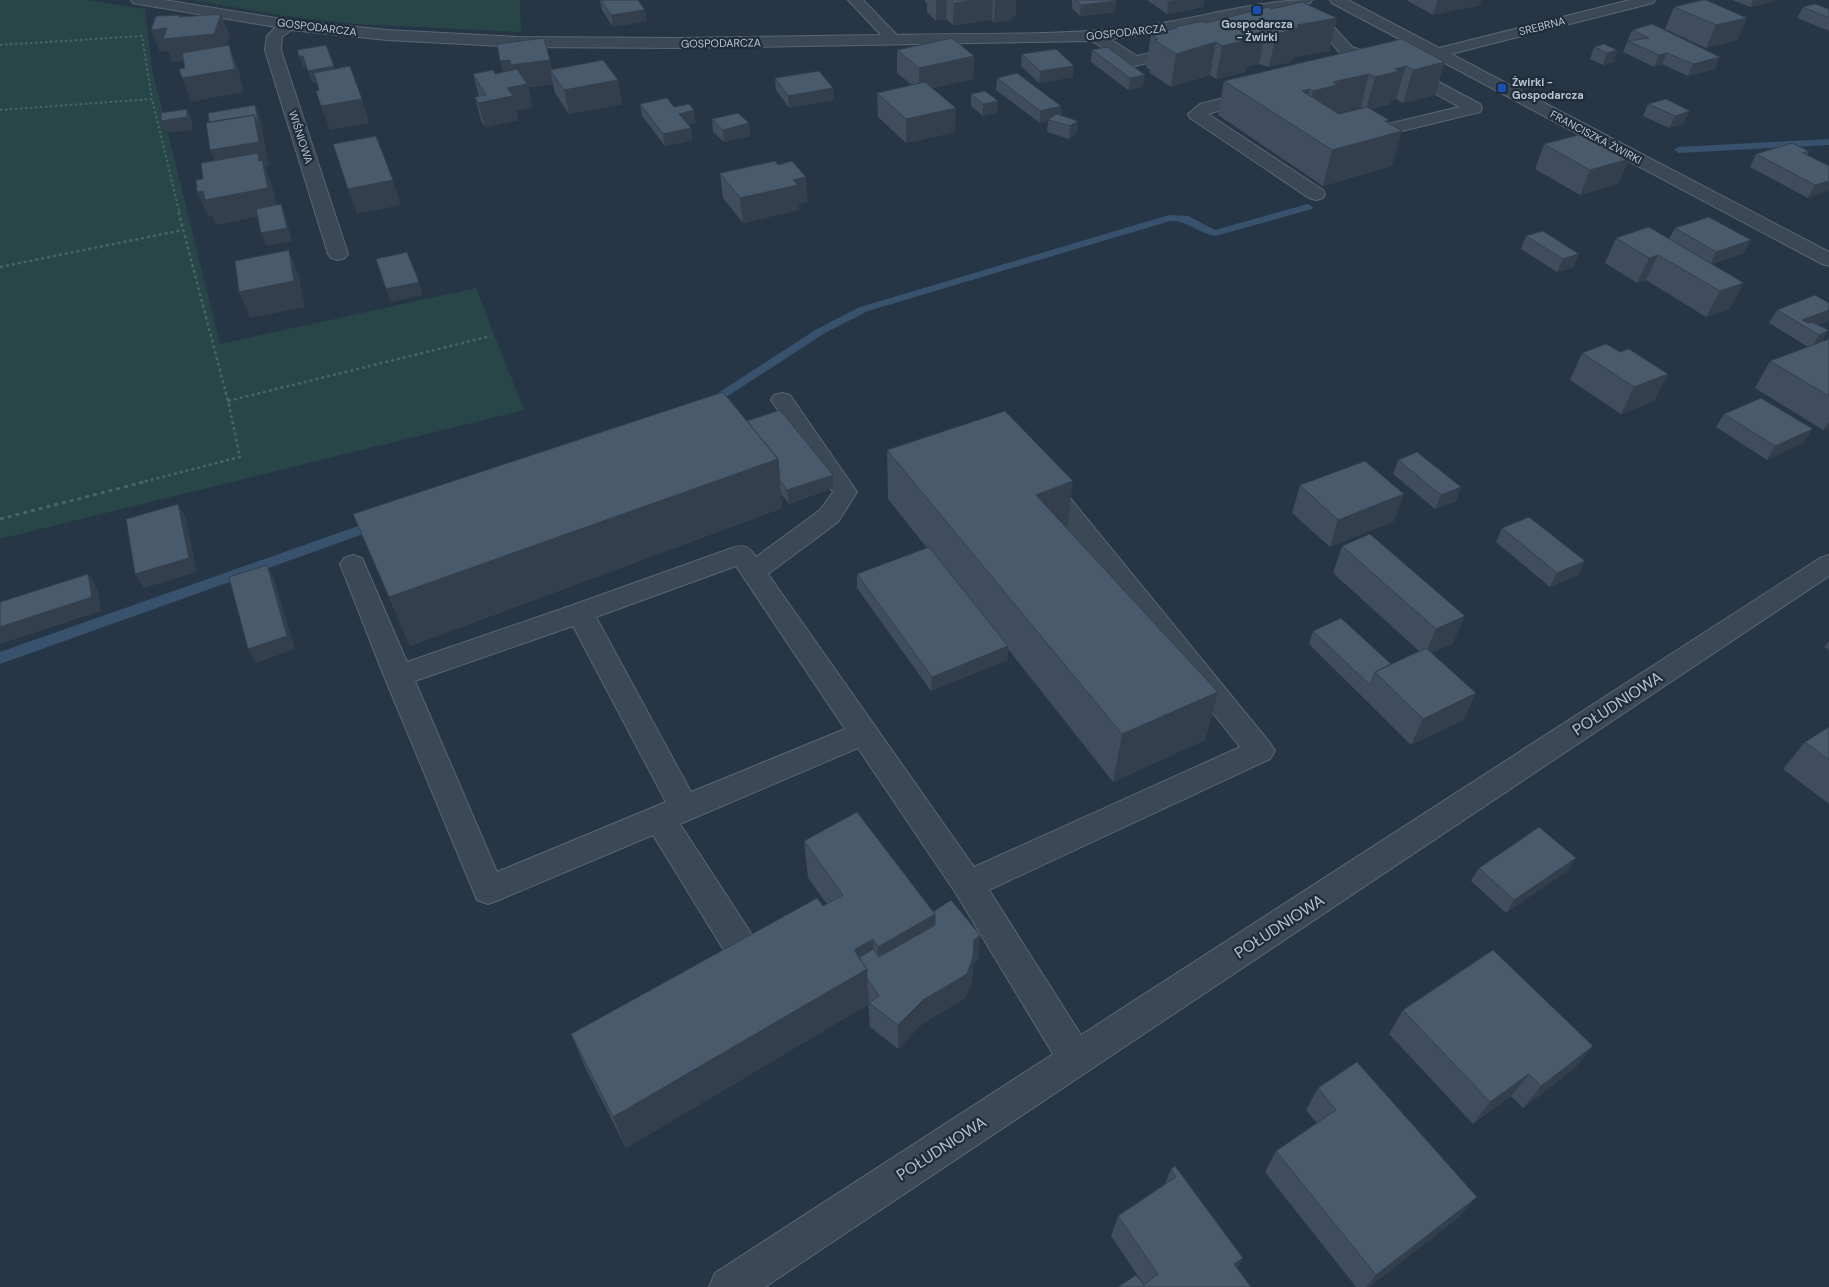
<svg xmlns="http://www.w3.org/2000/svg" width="1829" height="1287" viewBox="0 0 1829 1287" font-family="'DM Sans',sans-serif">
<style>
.green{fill:#284647}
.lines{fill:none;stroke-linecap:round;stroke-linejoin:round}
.stream{fill:#38526e;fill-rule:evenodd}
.minor-casing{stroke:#596673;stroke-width:2}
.path-far2{stroke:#486466;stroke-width:2;stroke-dasharray:2.5 2.5;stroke-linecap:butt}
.path-far1{stroke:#486466;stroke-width:2.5;stroke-dasharray:3 3;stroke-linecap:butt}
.path{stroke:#486466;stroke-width:3;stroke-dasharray:4 4;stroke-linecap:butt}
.minor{fill:#3b4856;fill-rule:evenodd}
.wall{fill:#3f4d5e;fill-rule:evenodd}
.shaded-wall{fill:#333f4c}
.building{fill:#495a6d;stroke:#333f4c}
.transit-dot{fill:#1a4fb4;stroke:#1f2d3b;stroke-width:2}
.labels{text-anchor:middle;stroke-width:4.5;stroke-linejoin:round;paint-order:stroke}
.far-poi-label{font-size:11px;font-weight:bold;fill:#b9c3cf;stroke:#1f2d3b}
.far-street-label{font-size:11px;fill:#b9c3cf;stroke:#1f2d3b}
.near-street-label{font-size:16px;fill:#b9c3cf;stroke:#1f2d3b}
</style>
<rect width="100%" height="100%" fill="#263646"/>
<path class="green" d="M0 0H87L145 9 152 69 220 344 476 288 524 410 0 539Z
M193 0H520L521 32 355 24 285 16Z"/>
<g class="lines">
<path class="stream" d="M1829 139V145L1679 153 1674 150 1679 147Z
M1308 204 1313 207 1312 209 1215 236C1198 233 1187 220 1170 221L868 311 825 333 711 407 707 408 701 404 817 329 860 307 1169 215 1188 216 1215 230Z
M378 519 383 521 385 524 383 527 0 664V652Z"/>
<defs>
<path id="minor" d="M131 0H164L288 20 387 30 517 37 682 38 881 35 848 0H863L897 35C977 33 1057 36 1136 27 1195 20 1253 0 1312 0L1310 3 1305 4 1171 32 1110 39 1137 56 1184 45 1190 47 1192 50 1190 53 1135 66 1129 64 1092 41 682 48 517 47 387 40 291 30 282 37 281 50 348 254 345 258 338 260 331 258 328 254 265 50 267 36 276 27 138 4 133 3Z
M1330 0H1348L1439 48 1630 0H1655L1653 3 1451 54 1829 252V266L1822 264 1332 3Z
M1309 20 1332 25 1352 47 1407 65 1480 104 1482 108 1480 112 1369 139 1363 138 1360 134 1363 130 1459 107 1395 71 1340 53 1322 31 1295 29 1292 26 1295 23Z
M1255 90 1261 92 1263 95 1261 98 1208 114 1323 190 1325 194 1323 198 1316 200 1309 198 1190 118 1188 114 1200 104Z
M782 393 790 395 857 492 838 522 768 574 974 867 1240 747 1043 499 1040 493 1043 487 1052 485 1061 487 1270 743 1275 751 1270 759 989 890 1081 1035 1820 558 1829 555V576L765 1287H709L715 1273 1053 1054 957 895 858 748 680 824 749 930 754 941 749 952 737 956 725 952 653 835 499 900 488 904 477 900 384 676 340 564 344 558 353 555 362 558 407 662 570 606 732 548C744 544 749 546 756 557L820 510 833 492 771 400 774 395ZM736 566 845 729 691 792 596 617ZM573 626 666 802 497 872 415 681Z"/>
</defs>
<use href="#minor" class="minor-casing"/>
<path class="path-far2" d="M0 45 142 36 152 99
M0 110 152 99 179 211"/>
<path class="path-far1" d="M0 267 183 230
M228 401 491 336
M139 483 240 457 228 401 178 210"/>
<path class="path" d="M0 519 144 482"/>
<use href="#minor" class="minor"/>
</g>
<path class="wall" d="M600 0 647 21 613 27 602 10Z
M925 0H1016V15L1013 16 1012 20 994 23 992 20 953 25 946 19 936 21 927 12V4L925 2Z
M1072 0H1116V1L1115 12 1080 16 1072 8Z
M1147 0H1204L1203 7 1167 14Z
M1406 0H1481L1480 5 1433 15Z
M1732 0H1774L1773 2 1750 7Z
M1674 7 1747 18 1737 40 1706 48 1665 29Z
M1803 7 1829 9V31L1797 18Z
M1271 9 1337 18 1329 51 1294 57 1293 59 1290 60V62L1269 67 1259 64 1246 67 1245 72 1216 79 1210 75 1171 87 1150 73V70L1146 67 1151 34 1175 29V27L1206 23Z
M1632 30 1715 69 1688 76 1662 64 1654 67 1623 52Z
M1402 39 1435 95 1403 103 1396 99 1391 101 1390 104 1371 109 1389 120 1388 123 1392 166 1323 186 1218 115 1224 81ZM1361 107 1362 108 1339 114 1338 113Z
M1594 47 1617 50 1613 62 1603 65 1590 59Z
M897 50 974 56 973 79 932 88 955 132 906 143 878 117 877 93 912 85 897 73Z
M1092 50 1143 87 1128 90 1091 62Z
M1022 54 1073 77 1039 83 1021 66Z
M552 69 622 104 569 114 555 93 553 84 528 87 532 107 516 111 518 120 485 127 481 121 475 97H479L473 74H495Z
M775 78 834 100 789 108 776 90Z
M997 78 1061 106V116L1077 133 1069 139 1047 132 1048 121 1040 123 996 90Z
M971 94 997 113 983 116 971 106Z
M1666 99 1684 123 1669 128 1643 116 1648 104Z
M640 104 674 107 696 123 688 124 691 128 692 140 665 146 642 116Z
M712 119 749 123 750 136 724 142 713 132Z
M1544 144 1629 159 1618 184 1580 195 1535 169Z
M1809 151 1807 155 1829 166 1808 198 1750 167 1756 154Z
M720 173 808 202 799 204V210L743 223 723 198Z
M1675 228 1744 253 1712 264 1730 309 1706 317 1646 280 1637 283 1605 263 1616 238 1669 239Z
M1543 231 1574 267 1557 272 1521 249 1526 236Z
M1829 303V319L1828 321 1817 325 1822 341 1829 339V428L1823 430 1755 388 1770 361 1808 347 1769 323 1777 310Z
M1620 352 1668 374 1654 401 1621 414 1570 380 1582 353Z
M1724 414 1804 442 1767 460 1716 427Z
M747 421 833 475V488L789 504 781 494 782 508 410 646 353 514Z
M887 450 1067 528 1218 692 1205 740 1113 782 1008 649 1007 660 931 691 857 588V574L927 548 888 499Z
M1398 460 1461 487 1456 501 1435 509 1393 474Z
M1300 485 1394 521 1330 547 1292 513Z
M1502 528 1585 561 1578 575 1550 587 1496 542Z
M1342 546 1453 643 1431 653 1476 693 1463 720 1411 745 1309 644 1313 631 1391 664 1419 651 1333 573Z
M1829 641V650L1824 647Z
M1829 727V804L1783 769 1805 742Z
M804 841 933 912 980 935 978 959 973 964 972 982 965 998 922 1024 898 1049 870 1027 868 1002 869 1004 626 1148 585 1067 571 1034 827 904 808 878Z
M1576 858 1567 871 1506 913 1471 881 1479 868Z
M1403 1010 1593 1046 1574 1069 1523 1108 1511 1096 1473 1124 1389 1034Z
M1318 1088 1459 1217 1369 1287H1356L1265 1172 1276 1151 1317 1123 1306 1110Z
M1171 1169 1243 1258 1237 1269 1144 1285 1111 1236 1118 1216 1165 1184Z"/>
<path class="shaded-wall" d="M936 0H947L946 19 936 21Z
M978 0H993L992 20 953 25 954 3Z
M995 0H1016V15L1013 16 1012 20 994 23Z
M1182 0H1204L1203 7 1167 14 1168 2Z
M1438 0H1481L1480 5 1433 15Z
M1753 0H1774L1773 2 1750 7Z
M1116 1 1115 12 1080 16 1081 5Z
M645 10 647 21 613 27 611 15Z
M221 14 230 36 222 57 172 62 168 51 160 52 151 30 179 17 181 15 189 36Z
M1337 18 1329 51 1294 57 1293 59 1290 60V62L1269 67 1276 34 1297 25Z
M1747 18 1737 40 1706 48 1716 25Z
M1265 31 1259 64 1246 67 1245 72 1216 79 1222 46 1246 36Z
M1216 42 1210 75 1171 87 1176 54Z
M229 45 238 68 244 92 191 102 182 78Z
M1617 50 1613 62 1603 65 1607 53Z
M1667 53 1662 64 1654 67 1659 55Z
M299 56H303L307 68H303Z
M974 56 973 79 919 91V68Z
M1720 57 1715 69 1688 76 1693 64Z
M510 60H550L553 74 550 70 553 84 528 87 532 107 516 111 518 120 485 127 478 103 506 84 500 61Z
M1445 62 1435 95 1403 103 1413 70Z
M334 66 338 78 312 83 308 71Z
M1074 66 1073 77 1039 83 1040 71Z
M1406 66 1396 99 1391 101 1390 104 1366 110 1375 77 1395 69Z
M1369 74 1361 107 1330 115 1305 125 1313 91 1333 82Z
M1145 75 1143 87 1128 90 1130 78Z
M618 80 622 104 569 114 564 90Z
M833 88 834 100 789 108 788 96Z
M1310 89 1302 123V91Z
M362 99 369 123 330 130 321 106Z
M998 101 997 113 983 116V104Z
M255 105 260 117 269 166 265 167 272 185 278 213 216 225 212 216 208 217 197 192 220 175 210 150 254 115Z
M1061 106 1060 118 1048 120V121L1040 123V111Z
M956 108 955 132 906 143V119Z
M187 109 192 121V130L166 133 161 121Z
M694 110 696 123 681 126 679 114Z
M1690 111 1684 123 1669 128 1675 116Z
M1389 120 1384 136 1402 131 1392 166 1323 186 1332 150 1385 121Z
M1078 121 1077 133 1069 139 1070 126Z
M749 123 750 136 724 142 723 130Z
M691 128 692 140 665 146 663 134Z
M1629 159 1618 184 1580 195 1590 170Z
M806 177 808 202 799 204V210L743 223 740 198 793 180Z
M393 180 401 205 357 214 348 189Z
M1829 181V191L1808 198 1815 185Z
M281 204 286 217 292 241 266 246 261 233Z
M1751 240 1744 253 1710 265 1716 252Z
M289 250 299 276 305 307 250 318 239 292Z
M1579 254 1574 267 1557 272 1563 259Z
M1658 255 1646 280 1637 283 1649 258Z
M419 282 423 295 391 302 386 289Z
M1744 283 1730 309 1706 317 1720 291Z
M1829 310V319L1828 321 1808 328 1802 320Z
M1829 330 1820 344 1811 348 1819 335Z
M1668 374 1654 401 1621 414 1634 387Z
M1829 422V428L1823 430Z
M1813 429 1804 442 1767 460 1775 446Z
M778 459 782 508 410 646 389 597Z
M833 475V488L789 504 787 490Z
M1073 481 1067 530 1036 495Z
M1461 487 1456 501 1435 509 1441 495Z
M1404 494 1394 521 1330 547 1338 520Z
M178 504 186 518 197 572 144 588 135 574Z
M1585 561 1578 575 1550 587 1557 573Z
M267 565 274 579 295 649 256 663 248 649Z
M88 574 97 588 101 611 0 644V627Z
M1465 616 1453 643 1424 656 1436 629Z
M1008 646 1007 660 931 691 932 677Z
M1218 692 1205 740 1113 782 1122 734Z
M1476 693 1463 720 1411 745 1423 719Z
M1576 858 1567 871 1506 913 1514 900Z
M935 914 934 949 880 982 878 947Z
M980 935 978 959 973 964 972 982 965 998 922 1024 898 1049V1025L974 940Z
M873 939 874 974 867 978 869 1004 626 1148 613 1117 854 950Z
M1593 1046 1574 1069 1523 1108 1541 1086Z
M1529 1074 1511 1096 1473 1124 1490 1102Z
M1477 1197 1459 1217 1369 1287H1366L1376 1275Z
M1243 1258 1233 1277 1234 1264Z"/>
<path class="building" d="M601 0H638L645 10 611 15Z
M951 0H978L954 3Z
M1076 0H1116V1L1081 5Z
M1165 0H1182L1168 2Z
M1702 0H1706L1747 18 1716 25 1674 7Z
M1302 2 1337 18 1297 25 1300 27 1295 28 1297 29 1276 34 1265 31 1246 36 1251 39 1222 46 1216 42 1176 54 1154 40 1158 39 1151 34 1177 28 1175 27 1203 21 1206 23 1268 7 1271 9Z
M1815 4 1829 9V18L1803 7Z
M221 14 214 34 163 39 167 28 151 30 156 16 181 15 179 17Z
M1652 24 1720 57 1693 64 1667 53 1659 55 1628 41 1649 38 1632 30Z
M544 38 550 60 511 65 510 60 500 61 497 44Z
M952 38 974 56 919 68 897 50Z
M1402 39 1445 62 1413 70 1406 66 1395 69 1399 71 1375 77 1369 74 1333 82 1337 85 1313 91 1310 89 1302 91 1339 114 1367 107 1389 120 1385 121 1402 131 1332 150 1224 81Z
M1604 44 1617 50 1607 53 1594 47Z
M229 45 235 69 182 78 179 69 185 68 182 53Z
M326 45 334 66 308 71 303 56H299L297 50Z
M1107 47 1145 75 1130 78 1092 50Z
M1056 49 1074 66 1040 71 1022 54Z
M603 60 618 80 564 90 550 70Z
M350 66 362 99 321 106 316 91 319 90 314 73Z
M517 69 527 84 507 88 513 96 478 103 475 97 486 95 473 74 493 70 495 74Z
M819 71 833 88 788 96 775 78Z
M1017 73 1061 106 1040 111 997 78Z
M925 82 956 108 906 119 877 93Z
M985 91 998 101 983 104 971 94Z
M667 98 674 107 689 104 694 110 679 114 691 128 663 134 640 104Z
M1666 99 1690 111 1675 116 1648 104Z
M255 105 259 126 254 115 209 122 208 113Z
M187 109V117L161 121V113Z
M738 113 749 123 723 130 712 119Z
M1056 114 1078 121 1070 126 1048 120Z
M254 115 259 142 210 150 206 123Z
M1582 134 1629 159 1590 170 1544 144Z
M376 136 393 180 348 189 333 144Z
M1792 143 1809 151 1803 153 1829 166V181L1815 185 1756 154Z
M258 153 259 161 262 160 268 188 205 200 203 191 197 192 196 180 203 179 201 163Z
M775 161 778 165 792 161 806 177 793 180 798 185 740 198 720 173Z
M281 204 287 228 261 233 256 209Z
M1709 217 1751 240 1716 252 1675 228Z
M1649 227 1744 283 1720 291 1658 255 1649 258 1616 238Z
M1543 231 1579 254 1563 259 1526 236Z
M289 250 294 281 239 292 235 261Z
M407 252 419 282 386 289 376 259Z
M1815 295 1829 303V310L1802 320 1808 323 1811 322 1829 330 1819 335 1777 310Z
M1829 339V396L1770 361Z
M1606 344 1620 352 1629 349 1668 374 1634 387 1582 353Z
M723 392 778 459 389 597 353 514Z
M1761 398 1813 429 1775 446 1724 414Z
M780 410 833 475 787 490 780 480 778 459 747 421Z
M1005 411 1073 481 1036 495 1218 692 1122 734 887 450Z
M1417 452 1461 487 1441 495 1398 460Z
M1365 461 1404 494 1338 520 1300 485Z
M178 504 189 558 135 574 126 519Z
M1529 517 1585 561 1557 573 1502 528Z
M1370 534 1465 616 1436 629 1342 546Z
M929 547 1008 646 932 677 857 574Z
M267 565 287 636 248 649 229 577Z
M88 574 92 597 0 627V602Z
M1341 618 1391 664 1375 672 1370 685 1313 631Z
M1426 648 1476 693 1423 719 1375 672Z
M1829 727V760L1805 742Z
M857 812 935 914 878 947 873 939 854 950 867 969 613 1117 571 1034 817 898 823 906 843 895 804 841Z
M1539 827 1576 858 1514 900 1479 868Z
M951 900 980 935 974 940 973 957 967 974 923 1000 898 1025 869 1003 879 996 867 978V969L859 958 873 949 879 957 935 925V914L933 912Z
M1493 950 1593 1046 1541 1086 1529 1074 1490 1102 1403 1010Z
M1357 1062 1477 1197 1376 1275 1276 1151 1336 1110 1318 1088Z
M1175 1166 1243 1258 1234 1264 1251 1287H1118L1136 1275 1144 1285 1158 1274 1118 1216 1176 1177 1171 1169Z"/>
<g class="transit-dot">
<rect x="1252" y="5" width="10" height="10" rx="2.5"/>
<rect x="1497" y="83" width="10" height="10" rx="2.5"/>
</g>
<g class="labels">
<g class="far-poi-label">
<text x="1257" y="28">Gospodarcza<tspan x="1257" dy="13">- Żwirki</tspan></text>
<text x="1512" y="86" text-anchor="start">Żwirki -<tspan x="1512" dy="13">Gospodarcza</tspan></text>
</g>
<g class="far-street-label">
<text transform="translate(1542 26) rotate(-14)" y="4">SREBRNA</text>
<text transform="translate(317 27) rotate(7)" y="4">GOSPODARCZA</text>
<text transform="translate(1126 32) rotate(-6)" y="4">GOSPODARCZA</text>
<text transform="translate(721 43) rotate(-1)" y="4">GOSPODARCZA</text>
<text transform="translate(301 137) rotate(72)" y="4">WIŚNIOWA</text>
<text transform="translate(1596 137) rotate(28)" y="4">FRANCISZKA ŻWIRKI</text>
</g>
<g class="near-street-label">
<text transform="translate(1617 703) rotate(-33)" y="6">POŁUDNIOWA</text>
<text transform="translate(1279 926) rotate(-33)" y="6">POŁUDNIOWA</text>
<text transform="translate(941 1148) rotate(-33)" y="6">POŁUDNIOWA</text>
</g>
</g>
</svg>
